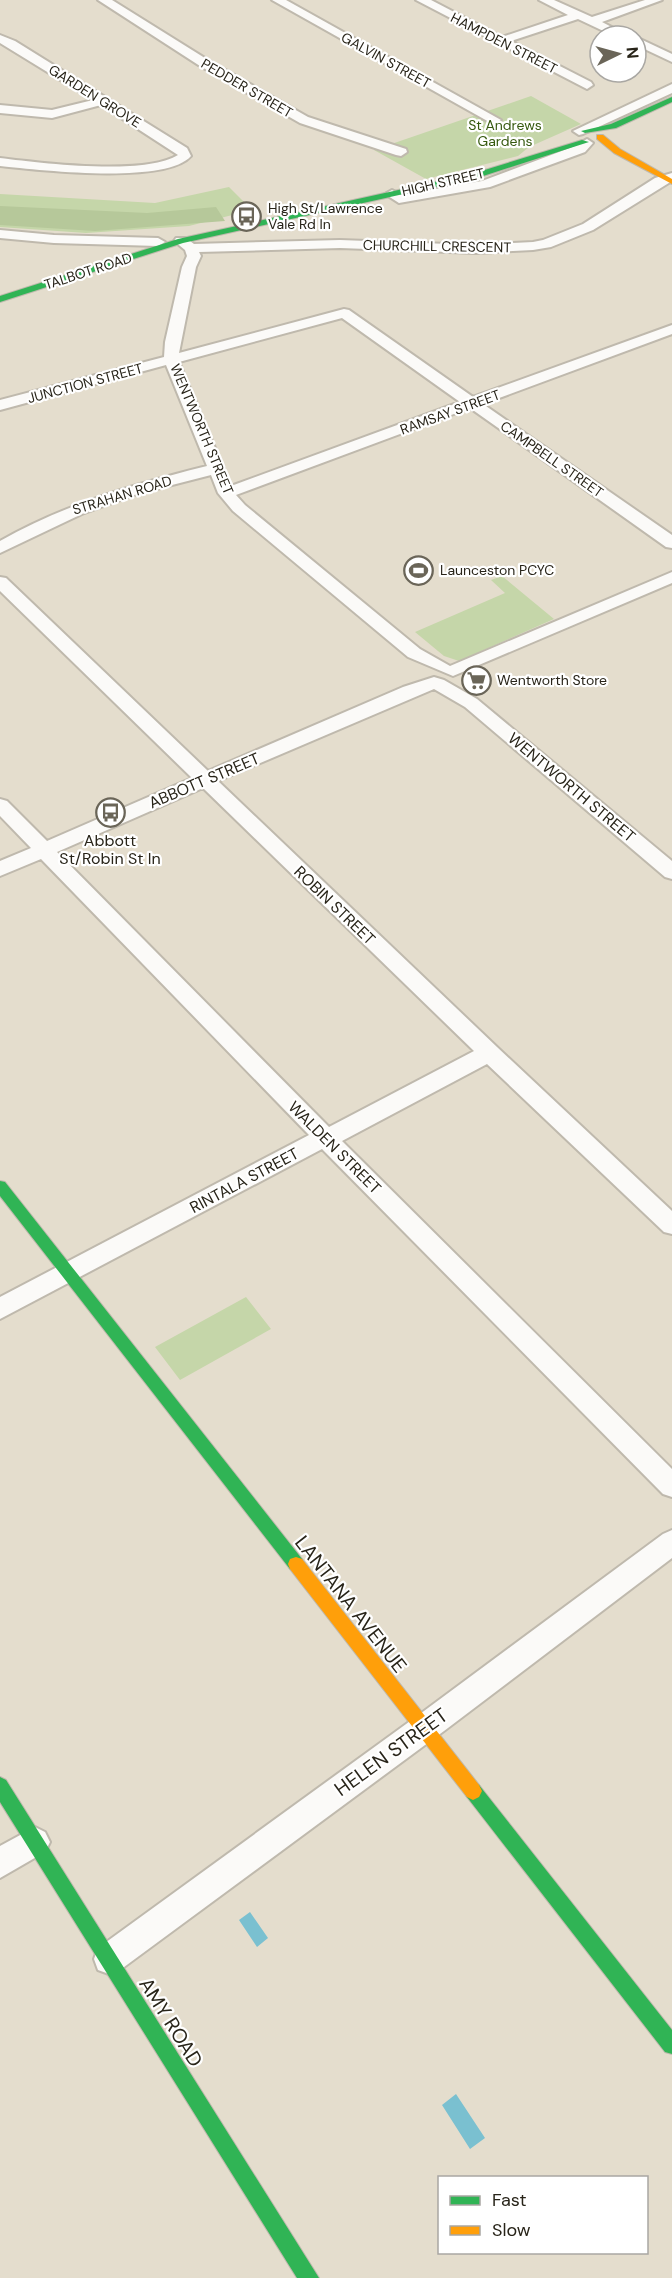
<svg xmlns="http://www.w3.org/2000/svg" width="672" height="2278" viewBox="0 0 672 2278" font-family="'DM Sans',sans-serif">
<style>
.green{fill:#c5d6a9}
.forest{fill:#b6c89a}
.water{fill:#7ac0d0}
.lines{fill:none;stroke-linecap:round;stroke-linejoin:round}
.street-casing{stroke:#bfb9ad;stroke-width:4}
.fast-casing{stroke:#bfb9ad;stroke-width:2}
.slow-casing{stroke:#bfb9ad;stroke-width:2}
.street{fill:#fbfaf8;fill-rule:evenodd}
.fast{fill:#30b455;fill-rule:evenodd}
.slow{fill:#ff9f0a;fill-rule:evenodd}
.labels{text-anchor:middle;stroke-width:4.5;stroke-linejoin:round;paint-order:stroke}
.far-street-label{font-size:14px;fill:#282419;stroke:#fff}
.far-park-label{font-size:14px;fill:#36590f;stroke:#fff}
.far-poi-label{font-size:14px;fill:#282419;stroke:#fff;text-anchor:start}
.street-label{font-size:16px;fill:#282419;stroke:#fff}
.poi-label{font-size:16px;fill:#282419;stroke:#fff}
.near-street-label{font-size:20px;fill:#282419;stroke:#fff}
</style>
<rect width="100%" height="100%" fill="#e4ddcd"/>
<path class="green" d="M531 96 581 124 529 147 518 156 426 179 374 150Z
M229 187 252 210 189 226 86 233 0 227V194L155 203Z
M502 576 554 619 459 661 444 656 415 632 505 593 491 580Z
M246 1297 271 1329 180 1380 155 1347Z"/>
<path class="forest" d="M0 206 147 213 216 207 225 221 95 231 0 225Z"/>
<path class="water" d="M250 1912 268 1938 257 1947 239 1920Z
M456 2094 485 2138 470 2149 442 2105Z"/>
<g class="lines">
<defs>
<path id="street" d="M98 0H112L208 60 308 117 406 149 407 152 401 156 396 155 300 123 200 66Z
M272 0H286L501 120 495 124 491 123Z
M416 0H431L502 37 568 15 539 0H554L592 17 645 0H662L602 22 629 36H614L578 19 511 41 591 82 593 85 587 89Z
M0 35 15 41 187 148 191 156C166 185 39 170 0 166V158C41 163 144 176 178 155L101 105 52 118 0 113V105L52 110 93 100 0 43Z
M636 37 672 54V62L636 45Z
M672 84V93L583 134 579 135 573 131Z
M587 139 593 143 585 152 490 187 399 203 385 194 392 190 401 195 482 181 575 146Z
M672 173V181L593 230 551 247 533 250 476 253 340 248 199 252 201 256 196 267 179 353 344 309 349 310 473 397 672 325V334L483 404 672 535V548L666 547 470 408 236 495 245 505 420 649 450 666 672 572V583L453 676 408 657 233 511 218 493 211 475 137 494 84 513 0 553V541C65 504 135 484 207 466L166 365 0 410V400L164 357 165 342 182 267 187 256 185 250 174 241 176 238H186L194 244 340 240 476 245 533 242 543 240 583 224 655 178ZM342 318 460 402 231 486 179 362Z
M0 230 54 235 158 238 165 242 158 246 54 243 0 238Z
M0 577 6 578 208 771 403 687 434 677 444 680 477 699 672 861V879L665 877 465 707 434 689 218 781 497 1047 672 1211V1234L664 1232 487 1064 342 1141 672 1469V1497L663 1494 322 1149 0 1319V1297L309 1135 41 859 0 876V861L31 848 0 816V799L7 801 47 841 192 778 0 591ZM203 788 474 1051 329 1127 57 852Z
M672 1530V1558L444 1731 120 1970 109 1974 98 1970 94 1959 98 1948 424 1711 663 1534Z
M35 1827 45 1832 50 1842 45 1852 0 1878V1846Z"/>
<path id="fast" d="M672 97V102L616 128 585 133 581 131 611 124Z
M582 140 589 142 480 177 183 243 0 302V296L178 239 475 173Z
M0 1181 5 1182 302 1559 304 1564 302 1569 296 1571 290 1569 0 1196Z
M0 1777 6 1780 319 2278H297L0 1802Z
M473 1782 479 1785 672 2030V2054L665 2052 467 1797 464 1791 467 1785Z"/>
<path id="slow" d="M597 135H603L620 149 672 179V184L614 153 597 139Z
M296 1557 302 1559 479 1785 482 1791 479 1797 473 1800 467 1797 290 1569 288 1564 290 1559Z"/>
</defs>
<use href="#street" class="street-casing"/>
<use href="#fast" class="fast-casing"/>
<use href="#slow" class="slow-casing"/>
<use href="#street" class="street"/>
<use href="#fast" class="fast"/>
<use href="#slow" class="slow"/>
</g>
<defs>
<symbol id="bus-ring" viewBox="-11 -11 22 22"><circle r="9.5" fill="#fff" stroke="#6a6558" stroke-width="1.5"/><path d="M-5-6H5V4H4V6H2V4H-2V6H-4V4H-5ZM-3.5-4V0h7V-4ZM-3.5 1.2v1.5H-2V1.2ZM2 1.2v1.5H3.5V1.2Z" fill="#6a6558"/></symbol>
<symbol id="stadium-ring" viewBox="-11 -11 22 22"><circle r="9.5" fill="#fff" stroke="#6a6558" stroke-width="1.5"/><path d="M0-5a6.5 5 0 1 0 0 10a6.5 5 0 1 0 0-10ZM-3.5-1.8h7v3.6h-7Z" fill="#6a6558"/></symbol>
<symbol id="supermarket-ring" viewBox="-11 -11 22 22"><circle r="9.5" fill="#fff" stroke="#6a6558" stroke-width="1.5"/><path d="M-6-5.5h2.5l.6 2H6L4.5 2H-2.5L-4.4-4H-6ZM-1.5 3.2a1.3 1.3 0 1 0 .1 0ZM3 3.2a1.3 1.3 0 1 0 .1 0Z" fill="#6a6558"/></symbol>
</defs>
<g fill-rule="evenodd">
<use href="#bus-ring" x="230" y="200" width="33" height="33"/>
<use href="#stadium-ring" x="402" y="554" width="33" height="33"/>
<use href="#supermarket-ring" x="460" y="664" width="33" height="33"/>
<use href="#bus-ring" x="94" y="796" width="33" height="33"/>
</g>
<g class="labels">
<g class="far-street-label">
<text transform="translate(504 43) rotate(27)" y="5">HAMPDEN STREET</text>
<text transform="translate(386 60) rotate(29)" y="5">GALVIN STREET</text>
<text transform="translate(247 88) rotate(30)" y="5">PEDDER STREET</text>
<text transform="translate(95 96) rotate(32)" y="5">GARDEN GROVE</text>
<text transform="translate(443 182) rotate(-13)" y="5">HIGH STREET</text>
<text transform="translate(437 246) rotate(1)" y="5">CHURCHILL CRESCENT</text>
<text transform="translate(88 271) rotate(-18)" y="5">TALBOT ROAD</text>
<text transform="translate(85 383) rotate(-15)" y="5">JUNCTION STREET</text>
<text transform="translate(450 412) rotate(-20)" y="5">RAMSAY STREET</text>
<text transform="translate(202 429) rotate(67)" y="5">WENTWORTH STREET</text>
<text transform="translate(552 459) rotate(35)" y="5">CAMPBELL STREET</text>
<text transform="translate(122 495) rotate(-17)" y="5">STRAHAN ROAD</text>
</g>
<g class="far-park-label">
<text x="505" y="130">St Andrews<tspan x="505" dy="16">Gardens</tspan></text>
</g>
<g class="far-poi-label">
<text x="268" y="213">High St/Lawrence<tspan x="268" dy="16">Vale Rd In</tspan></text>
<text x="440" y="575">Launceston PCYC</text>
<text x="497" y="685">Wentworth Store</text>
</g>
<g class="street-label">
<text transform="translate(204 780) rotate(-23)" y="6">ABBOTT STREET</text>
<text transform="translate(572 787) rotate(40)" y="6">WENTWORTH STREET</text>
<text transform="translate(335 905) rotate(44)" y="6">ROBIN STREET</text>
<text transform="translate(335 1147) rotate(45)" y="6">WALDEN STREET</text>
<text transform="translate(244 1180) rotate(-28)" y="6">RINTALA STREET</text>
</g>
<g class="poi-label">
<text x="110" y="846">Abbott<tspan x="110" dy="18">St/Robin St In</tspan></text>
</g>
<g class="near-street-label">
<text transform="translate(351 1604) rotate(52)" y="7">LANTANA AVENUE</text>
<text transform="translate(391 1752) rotate(-36)" y="7">HELEN STREET</text>
<text transform="translate(171 2022) rotate(58)" y="7">AMY ROAD</text>
</g>
</g>
<rect x="438" y="2176" width="210" height="78" fill="#ffffff" stroke="#a9a7a3" stroke-width="1.5"/>
<rect x="450" y="2196" width="30" height="9" fill="#30b455" stroke="#a9a7a3" stroke-width="1.5"/>
<text x="492" y="2206" font-size="18" fill="#282419">Fast</text>
<rect x="450" y="2226" width="30" height="9" fill="#ff9f0a" stroke="#a9a7a3" stroke-width="1.5"/>
<text x="492" y="2236" font-size="18" fill="#282419">Slow</text>
<g transform="translate(618 54) rotate(85)"><circle r="28" fill="#ffffff" stroke="#a9a7a3" stroke-width="1.5"/>
<path d="M0-4.5L10 22L0 15L-10 22Z" fill="#6a6558"/>
<text y="-9" font-size="16" font-weight="bold" text-anchor="middle" fill="#282419">N</text>
</g>
</svg>
